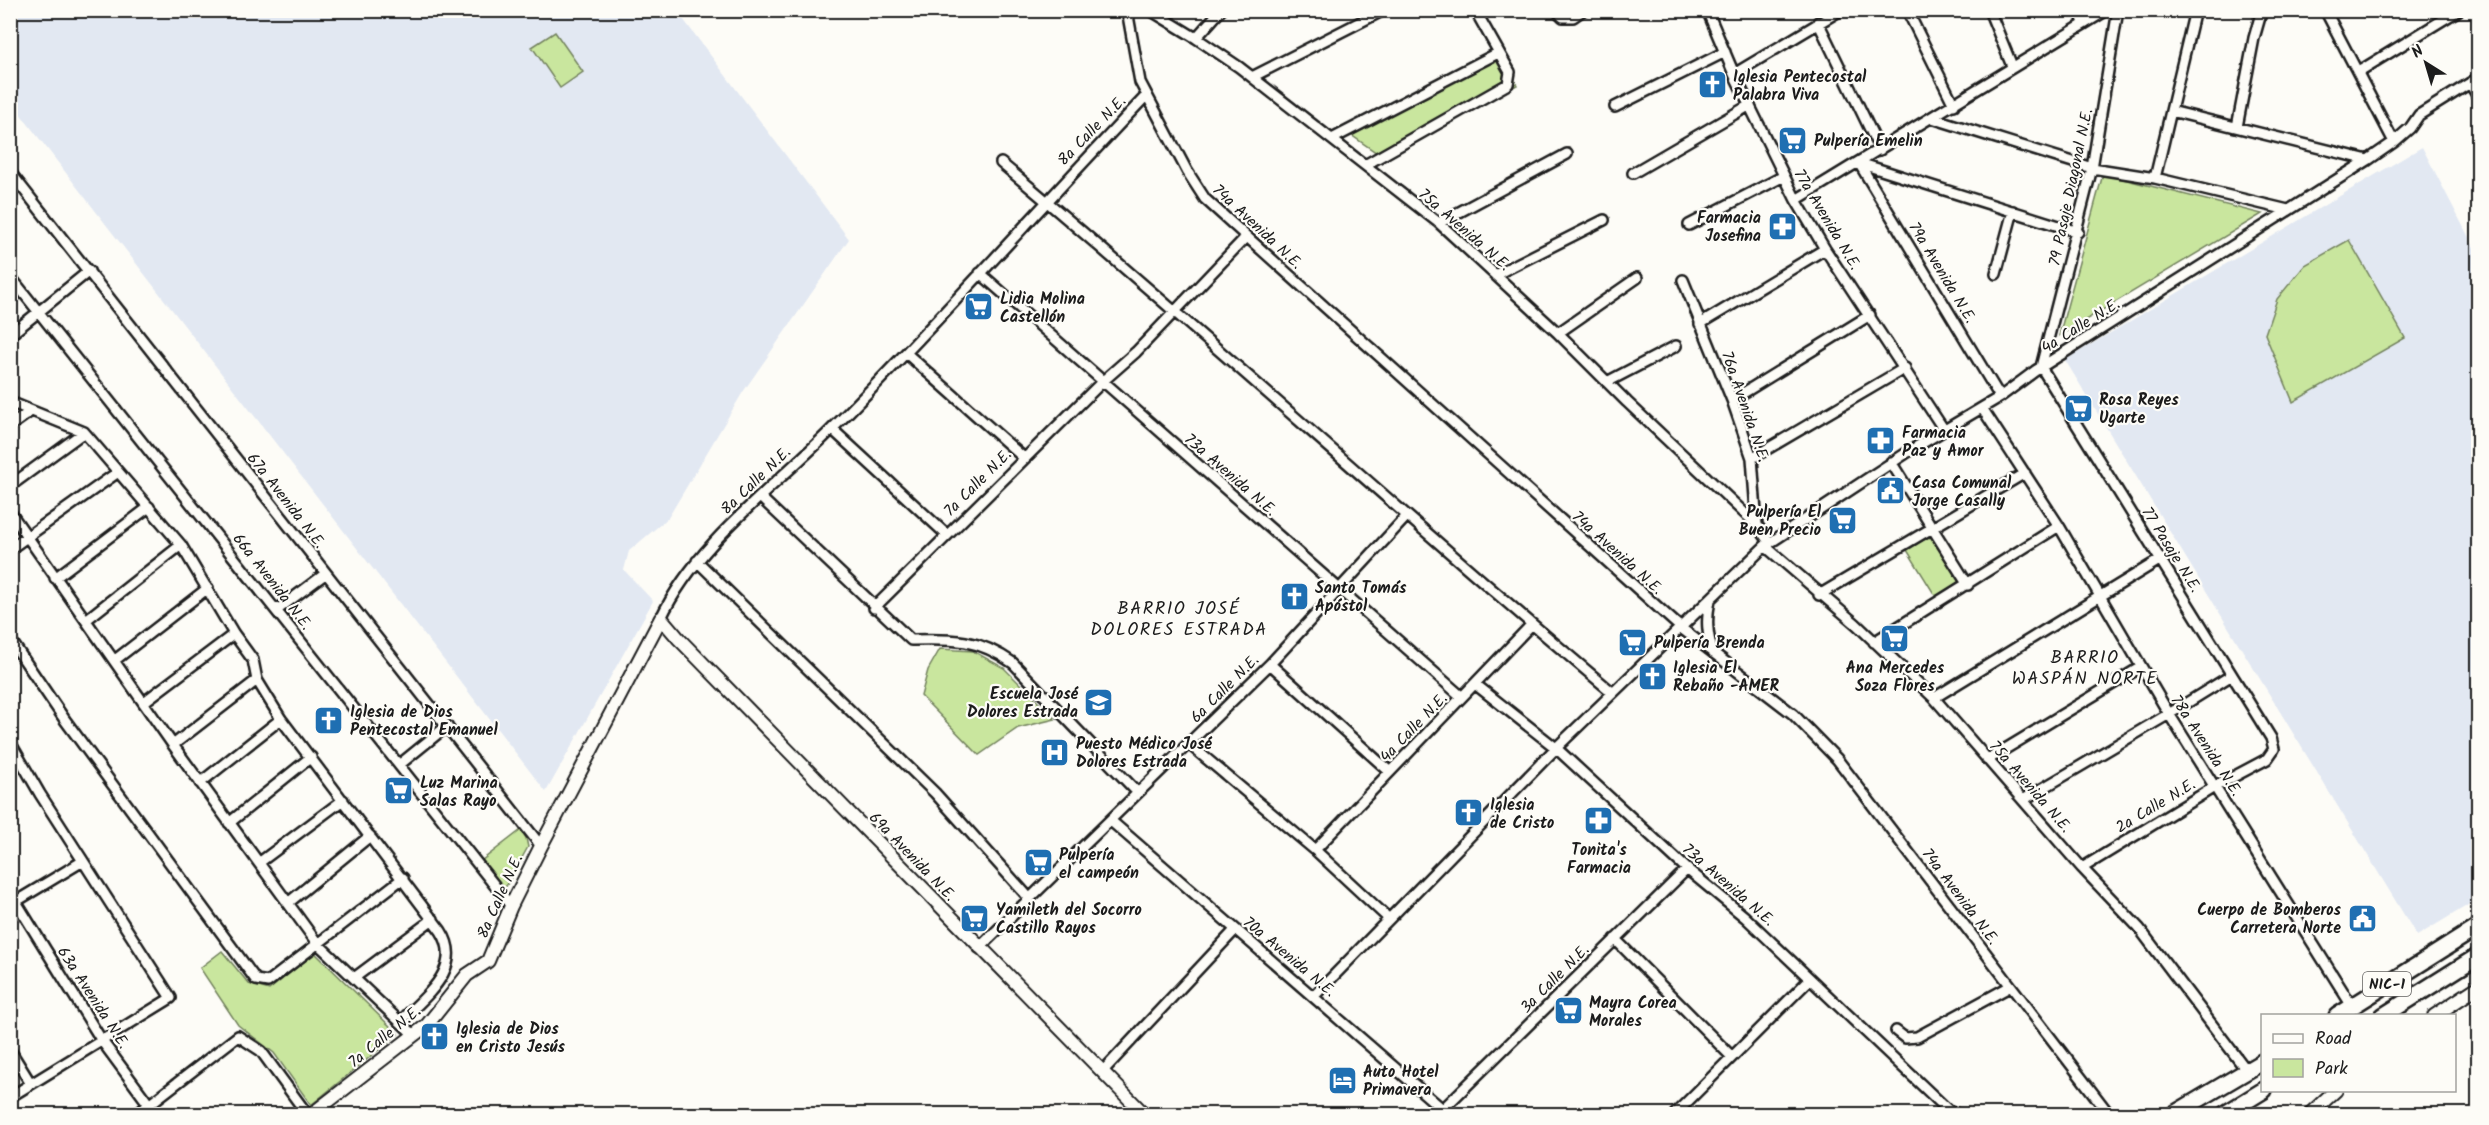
<svg xmlns="http://www.w3.org/2000/svg" width="2489" height="1125" viewBox="0 0 2489 1125" font-family="Kalam,sans-serif">
<style>
.built{fill:#e2e8f2}
.green{fill:#c9e69e;stroke:#72815d;stroke-width:1.5}
.lines{fill:none;stroke-linecap:round;stroke-linejoin:round}
.minor-casing{stroke:#1c1c1c;stroke-width:14}
.tertiary-casing{stroke:#1c1c1c;stroke-width:16}
.trunk-casing{stroke:#1c1c1c;stroke-width:20}
.minor{stroke:#fdfcf7;stroke-width:9}
.tertiary{stroke:#fdfcf7;stroke-width:12}
.trunk{stroke:#fdfcf7;stroke-width:15}
.labels{text-anchor:middle;stroke-width:4.5;stroke-linejoin:round;paint-order:stroke}
.shield{fill:#fdfcf7;stroke:#605f5e;stroke-width:1.5}
.shield-label{font-size:15px;font-weight:bold;fill:#1c1c1c}
.poi-label{font-size:16px;font-weight:bold;fill:#1c1c1c;stroke:#fdfcf7;text-anchor:start}
.street-label{font-size:16px;fill:#1c1c1c;stroke:#fdfcf7}
.neighbourhood-label{font-size:18px;letter-spacing:1.5px;fill:#1c1c1c;stroke:#fdfcf7}
</style>
<rect width="100%" height="100%" fill="#fdfcf7"/>
<filter id="ink" filterUnits="userSpaceOnUse"><feTurbulence type="fractalNoise" baseFrequency=".0167" numOctaves="2"/><feDisplacementMap in="SourceGraphic" scale="12" xChannelSelector="R" yChannelSelector="G"/><feConvolveMatrix kernelMatrix="1 2 1 2 8 2 1 2 1" color-interpolation-filters="sRGB"/></filter>
<g filter="url(#ink)">
<path class="built" d="M11 11H677L849 239 743 392 668 518 629 551 624 570 653 601 546 792 11 102Z
M2422 147 2478 255V899L2417 936 2065 360Z"/>
<path class="green" d="M555 32 583 72 560 88 532 47Z
M1497 50 1517 85 1383 157 1341 128Z
M2103 174 2262 214 2059 336Z
M2349 240 2405 338 2293 402 2265 334 2277 299 2305 265Z
M1933 534 1962 580 1936 597 1907 550Z
M940 649 973 651 1004 668 1055 719 1018 728 979 755 921 696 928 670Z
M521 830 526 838 528 847 505 888 499 886 481 861Z
M222 951 249 984 269 990 315 953 398 1034 311 1105 274 1053 238 1025 200 968Z"/>
<g class="lines">
<defs>
<path id="minor" d="M1127 10 1140 82 1187 171 1205 199 1681 628 1793 714 1837 759 2109 1114
M1150 10 1196 38 1239 67 1439 223 1558 333 1627 402 1757 525
M1556 10 1563 17H1573L1583 10
M1707 10 1734 74 1796 200 1825 249 1944 430
M1907 10 1954 105
M1989 10 2012 66
M2079 10 2084 23
M2325 10 2394 142
M1818 22 1880 150
M1196 38 1221 10
M2358 72 2459 10
M1734 74 1841 10
M1252 77 1384 10
M2470 83 2478 97
M1615 107 1725 52
M2171 111 2368 160
M1932 118 2092 168 2155 178 2288 210
M2237 127 2254 38 2262 10
M1332 139 1498 53
M1001 163C1208 336 1406 519 1612 692
M1859 163 2000 397
M1859 163 2078 232
M1365 165 1508 84 1510 72 1475 10
M10 172 541 846
M1633 173 1750 105
M2155 178 2195 10
M1796 200 2107 10
M1439 223 1567 154
M1689 225 1784 176
M980 273 1462 697
M1996 274 2013 211
M1495 275 1604 220
M10 276 511 906
M1683 280 1732 400 1752 458 1757 525 1770 543
M1700 324 1825 249
M1558 333 1637 278
M10 335 89 271
M906 353 1024 458
M1607 382 1676 346
M1732 400 1870 315
M10 402 84 432 181 545 234 634 253 660 257 680 281 719 441 931C465 968 425 996 401 1021
M1982 408 2059 526 2169 714 2352 1006
M10 426 31 411
M832 429 947 535
M1752 458 1905 368
M1891 462 1968 585
M10 486 84 432
M760 497 911 640C953 639 978 638 1013 663L1138 793
M10 512 173 745 317 943 414 1035
M1765 546 1856 624 1934 698 2082 868 2139 928 2247 1071
M10 549 118 472
M697 561 935 793 1030 899
M55 578 149 507
M1819 595 2025 473
M1710 600C1706 619 1707 634 1713 653
M874 608 1103 381 1136 352 1246 237
M277 610 325 574
M661 618C697 542 775 487 833 428 941 320 1042 205 1147 95
M86 620 181 545
M10 639 65 720 256 980 268 982 403 878
M1874 642 2059 526
M115 660 208 588
M1270 664 1390 772
M1475 684 1556 748 1687 869 1745 917 1948 1110 1957 1114
M1934 698 2161 559
M144 702 234 634
M10 742 40 794 171 998 10 1097
M1189 744 1315 850 1388 918
M173 745 257 680
M1987 760 2141 667
M399 765 447 726
M200 783 281 719
M2023 800 2169 714 2232 675
M1111 821 1448 1114
M229 823 311 757
M1315 850 1532 624
M260 862 343 800
M2082 868 2216 786 2267 759 2274 749 2271 738 2041 367 2092 168 2118 10
M10 892 102 1041 156 1114
M288 903 370 836
M10 905 83 861
M1615 939 1732 1057
M979 948 1270 664 1406 517
M354 978 433 919
M1314 996 1556 748 1765 546 1911 450 2000 397 2035 371 2368 160 2394 142 2410 128 2419 115 2478 78
M1896 1031 1905 1038 1917 1037 2011 986
M10 1050 31 1084
M1102 1072 1235 930
M1443 1109 1687 869
M137 1114 238 1036 261 1051 307 1114
M1675 1114 1810 979"/>
<path id="tertiary" d="M2434 1016 2478 987
M312 1114 427 1025 467 975 488 961 511 906 541 846 661 618 679 639 1144 1114
M2310 1114 2336 1090"/>
<path id="trunk" d="M2337 1016 2478 927
M2383 1016 2478 956
M2174 1114 2262 1062
M2225 1114 2264 1090"/>
</defs>
<use href="#minor" class="minor-casing"/>
<use href="#tertiary" class="tertiary-casing"/>
<use href="#trunk" class="trunk-casing"/>
<use href="#minor" class="minor"/>
<use href="#tertiary" class="tertiary"/>
<use href="#trunk" class="trunk"/>
</g>
</g>
<defs>
<symbol id="church-square" viewBox="-11 -11 22 22"><rect x="-9" y="-9" width="18" height="18" rx="4" fill="#1f6fb2" stroke="#fdfcf7"/><path d="M-1.2-6h2.4v3.5h3.3v2.4h-3.3V6h-2.4V-.1h-3.3v-2.4h3.3Z" fill="#fff"/></symbol>
<symbol id="supermarket-square" viewBox="-11 -11 22 22"><rect x="-9" y="-9" width="18" height="18" rx="4" fill="#1f6fb2" stroke="#fdfcf7"/><path d="M-6-5.5h2.5l.6 2H6L4.5 2H-2.5L-4.4-4H-6ZM-1.5 3.2a1.3 1.3 0 1 0 .1 0ZM3 3.2a1.3 1.3 0 1 0 .1 0Z" fill="#fff"/></symbol>
<symbol id="pharmacy-square" viewBox="-11 -11 22 22"><rect x="-9" y="-9" width="18" height="18" rx="4" fill="#1f6fb2" stroke="#fdfcf7"/><path d="M-2-6h4v4h4v4h-4v4h-4v-4h-4v-4h4Z" fill="#fff"/></symbol>
<symbol id="civic-square" viewBox="-11 -11 22 22"><rect x="-9" y="-9" width="18" height="18" rx="4" fill="#1f6fb2" stroke="#fdfcf7"/><path d="M-.6-6.5H3V-4.5H.6V-3L4-1V1h2V6H-6V1h2V-1L-.6-3ZM-1.2 2.5V6h2.4V2.5Z" fill="#fff"/></symbol>
<symbol id="school-square" viewBox="-11 -11 22 22"><rect x="-9" y="-9" width="18" height="18" rx="4" fill="#1f6fb2" stroke="#fdfcf7"/><path d="M0-5L7-2L0 1L-7-2ZM-4 1L0 2.5L4 1V4Q0 6-4 4Z" fill="#fff"/></symbol>
<symbol id="hospital-square" viewBox="-11 -11 22 22"><rect x="-9" y="-9" width="18" height="18" rx="4" fill="#1f6fb2" stroke="#fdfcf7"/><path d="M-5-5h3v3.5h4V-5h3V5h-3V1.5h-4V5h-3Z" fill="#fff"/></symbol>
<symbol id="hotel-square" viewBox="-11 -11 22 22"><rect x="-9" y="-9" width="18" height="18" rx="4" fill="#1f6fb2" stroke="#fdfcf7"/><path d="M-6-4.5h1.5V1H6V5H4.5V3h-9V5H-6ZM-4 0a1.8 1.8 0 1 1 3.6 0ZM.5 0V-2.5h3Q6-2.5 6 0Z" fill="#fff"/></symbol>
</defs>
<g fill-rule="evenodd">
<use href="#church-square" x="1696" y="68" width="33" height="33"/>
<use href="#supermarket-square" x="1776" y="124" width="33" height="33"/>
<use href="#pharmacy-square" x="1766" y="210" width="33" height="33"/>
<use href="#supermarket-square" x="962" y="290" width="33" height="33"/>
<use href="#supermarket-square" x="2062" y="392" width="33" height="33"/>
<use href="#pharmacy-square" x="1864" y="424" width="33" height="33"/>
<use href="#civic-square" x="1874" y="474" width="33" height="33"/>
<use href="#supermarket-square" x="1826" y="504" width="33" height="33"/>
<use href="#church-square" x="1278" y="580" width="33" height="33"/>
<use href="#supermarket-square" x="1878" y="622" width="33" height="33"/>
<use href="#supermarket-square" x="1616" y="626" width="33" height="33"/>
<use href="#church-square" x="1636" y="660" width="33" height="33"/>
<use href="#school-square" x="1082" y="686" width="33" height="33"/>
<use href="#church-square" x="312" y="704" width="33" height="33"/>
<use href="#hospital-square" x="1038" y="736" width="33" height="33"/>
<use href="#supermarket-square" x="382" y="774" width="33" height="33"/>
<use href="#church-square" x="1452" y="796" width="33" height="33"/>
<use href="#pharmacy-square" x="1582" y="804" width="33" height="33"/>
<use href="#supermarket-square" x="1022" y="846" width="33" height="33"/>
<use href="#supermarket-square" x="958" y="902" width="33" height="33"/>
<use href="#civic-square" x="2346" y="902" width="33" height="33"/>
<use href="#supermarket-square" x="1552" y="994" width="33" height="33"/>
<use href="#church-square" x="418" y="1020" width="33" height="33"/>
<use href="#hotel-square" x="1326" y="1064" width="33" height="33"/>
</g>
<g class="labels">
<rect class="shield" x="2363" y="972" width="48" height="24" rx="4.5"/>
<g class="shield-label">
<text x="2387" y="989">NIC-1</text>
</g>
<g class="poi-label">
<text x="1733" y="82">Iglesia Pentecostal<tspan x="1733" dy="18">Palabra Viva</tspan></text>
<text x="1814" y="146">Pulpería Emelin</text>
<text x="1761" y="223" text-anchor="end">Farmacia<tspan x="1761" dy="18">Josefina</tspan></text>
<text x="1000" y="304">Lidia Molina<tspan x="1000" dy="18">Castellón</tspan></text>
<text x="2099" y="405">Rosa Reyes<tspan x="2099" dy="18">Ugarte</tspan></text>
<text x="1902" y="438">Farmacia<tspan x="1902" dy="18">Paz y Amor</tspan></text>
<text x="1912" y="488">Casa Comunal<tspan x="1912" dy="18">Jorge Casally</tspan></text>
<text x="1821" y="517" text-anchor="end">Pulpería El<tspan x="1821" dy="18">Buen Precio</tspan></text>
<text x="1315" y="593">Santo Tomás<tspan x="1315" dy="18">Apóstol</tspan></text>
<text x="1654" y="648">Pulpería Brenda</text>
<text x="1673" y="673">Iglesia El<tspan x="1673" dy="18">Rebaño -AMER</tspan></text>
<text x="1895" y="673" text-anchor="middle">Ana Mercedes<tspan x="1895" dy="18">Soza Flores</tspan></text>
<text x="1078" y="699" text-anchor="end">Escuela José<tspan x="1078" dy="18">Dolores Estrada</tspan></text>
<text x="350" y="717">Iglesia de Dios<tspan x="350" dy="18">Pentecostal Emanuel</tspan></text>
<text x="1076" y="749">Puesto Médico José<tspan x="1076" dy="18">Dolores Estrada</tspan></text>
<text x="420" y="788">Luz Marina<tspan x="420" dy="18">Salas Rayo</tspan></text>
<text x="1490" y="810">Iglesia<tspan x="1490" dy="18">de Cristo</tspan></text>
<text x="1599" y="855" text-anchor="middle">Tonita's<tspan x="1599" dy="18">Farmacia</tspan></text>
<text x="1059" y="860">Pulpería<tspan x="1059" dy="18">el campeón</tspan></text>
<text x="996" y="915">Yamileth del Socorro<tspan x="996" dy="18">Castillo Rayos</tspan></text>
<text x="2341" y="915" text-anchor="end">Cuerpo de Bomberos<tspan x="2341" dy="18">Carretera Norte</tspan></text>
<text x="1589" y="1008">Mayra Corea<tspan x="1589" dy="18">Morales</tspan></text>
<text x="456" y="1034">Iglesia de Dios<tspan x="456" dy="18">en Cristo Jesús</tspan></text>
<text x="1363" y="1077">Auto Hotel<tspan x="1363" dy="18">Primavera</tspan></text>
</g>
<g class="street-label">
<text transform="translate(1091 130) rotate(-46)" y="6">8a Calle N.E.</text>
<text transform="translate(2070 187) rotate(-78)" y="6">79 Pasaje Diagonal N.E.</text>
<text transform="translate(1828 219) rotate(59)" y="6">77a Avenida N.E.</text>
<text transform="translate(1258 226) rotate(43)" y="6">74a Avenida N.E.</text>
<text transform="translate(1465 229) rotate(41)" y="6">75a Avenida N.E.</text>
<text transform="translate(1943 272) rotate(59)" y="6">79a Avenida N.E.</text>
<text transform="translate(2080 325) rotate(-32)" y="6">4a Calle N.E.</text>
<text transform="translate(1746 406) rotate(71)" y="6">76a Avenida N.E.</text>
<text transform="translate(1231 474) rotate(41)" y="6">73a Avenida N.E.</text>
<text transform="translate(755 480) rotate(-44)" y="6">8a Calle N.E.</text>
<text transform="translate(977 482) rotate(-45)" y="6">7a Calle N.E.</text>
<text transform="translate(287 500) rotate(52)" y="6">67a Avenida N.E.</text>
<text transform="translate(2172 549) rotate(58)" y="6">77 Pasaje N.E.</text>
<text transform="translate(1618 552) rotate(42)" y="6">74a Avenida N.E.</text>
<text transform="translate(273 581) rotate(52)" y="6">66a Avenida N.E.</text>
<text transform="translate(1224 688) rotate(-45)" y="6">6a Calle N.E.</text>
<text transform="translate(1413 727) rotate(-46)" y="6">4a Calle N.E.</text>
<text transform="translate(2207 745) rotate(57)" y="6">78a Avenida N.E.</text>
<text transform="translate(2031 786) rotate(49)" y="6">75a Avenida N.E.</text>
<text transform="translate(2155 805) rotate(-31)" y="6">2a Calle N.E.</text>
<text transform="translate(913 856) rotate(46)" y="6">69a Avenida N.E.</text>
<text transform="translate(1729 884) rotate(41)" y="6">73a Avenida N.E.</text>
<text transform="translate(499 896) rotate(-66)" y="6">8a Calle N.E.</text>
<text transform="translate(1961 896) rotate(53)" y="6">74a Avenida N.E.</text>
<text transform="translate(1290 956) rotate(40)" y="6">70a Avenida N.E.</text>
<text transform="translate(1554 978) rotate(-45)" y="6">3a Calle N.E.</text>
<text transform="translate(94 997) rotate(57)" y="6">63a Avenida N.E.</text>
<text transform="translate(384 1036) rotate(-39)" y="6">7a Calle N.E.</text>
</g>
<g class="neighbourhood-label">
<text x="1179" y="614">BARRIO JOSÉ<tspan x="1179" dy="21">DOLORES ESTRADA</tspan></text>
<text x="2085" y="663">BARRIO<tspan x="2085" dy="21">WASPÁN NORTE</tspan></text>
</g>
</g>
<rect width="2489" height="1125" fill="none" stroke="#fdfcf7" stroke-width="36"/>
<rect x="18" y="18" width="2453" height="1089" fill="none" stroke="#1c1c1c" stroke-width="2" filter="url(#ink)"/>
<rect x="2261" y="1014" width="195" height="78" fill="#fdfcf7" stroke="#a3a29f" stroke-width="1.5"/>
<rect x="2273" y="1034" width="30" height="9" fill="#fdfcf7" stroke="#a3a29f" stroke-width="1.5"/>
<text x="2315" y="1044" font-size="18" fill="#1c1c1c">Road</text>
<rect x="2273" y="1059" width="30" height="18" fill="#c9e69e" stroke="#a3a29f" stroke-width="1.5"/>
<text x="2315" y="1074" font-size="18" fill="#1c1c1c">Park</text>
<g transform="translate(2426 63) rotate(323)" stroke="#fdfcf7" stroke-width="4.5" paint-order="stroke">
<path d="M0-4.5L10 22L0 15L-10 22Z" fill="#1c1c1c"/>
<text y="-9" font-size="16" font-weight="bold" text-anchor="middle" fill="#1c1c1c">N</text>
</g>
</svg>
